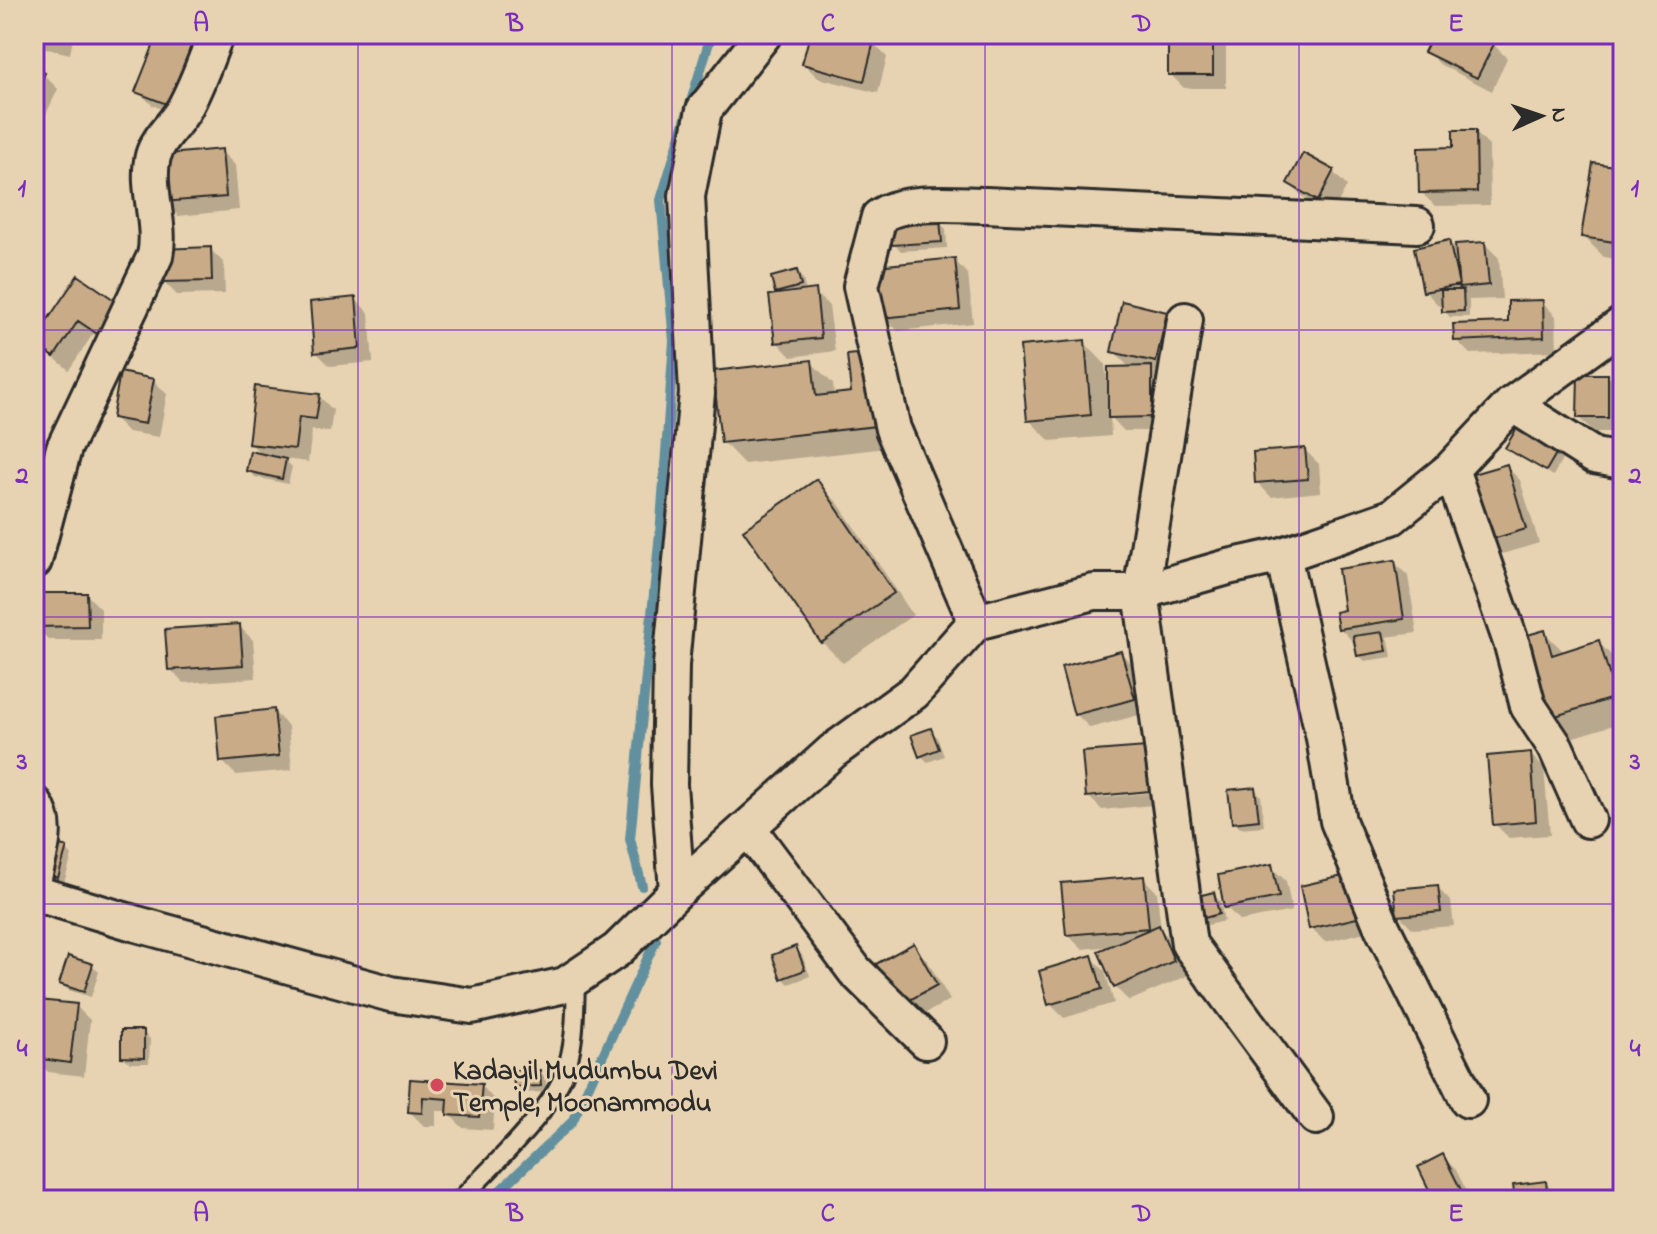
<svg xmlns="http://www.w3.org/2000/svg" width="1657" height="1234" viewBox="0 0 1657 1234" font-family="'Indie Flower',sans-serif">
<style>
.shadow{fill:#0003;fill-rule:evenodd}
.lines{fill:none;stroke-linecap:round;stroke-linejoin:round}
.stream{stroke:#63909e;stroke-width:10}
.building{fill:#c9ac87;stroke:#2b2b2b;stroke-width:2}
.service-casing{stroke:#2b2b2b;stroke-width:22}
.minor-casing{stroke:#2b2b2b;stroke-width:40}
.service{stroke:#e7d3b1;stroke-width:16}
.minor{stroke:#e7d3b1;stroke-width:34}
.grid{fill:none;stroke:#7b2cbf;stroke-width:2;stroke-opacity:0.55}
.poi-dot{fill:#d1495b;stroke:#e7d3b1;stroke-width:3}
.labels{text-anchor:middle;stroke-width:6;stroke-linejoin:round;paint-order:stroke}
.poi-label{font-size:28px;font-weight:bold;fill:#2b2b2b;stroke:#e7d3b1;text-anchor:start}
.neatline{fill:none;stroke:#7b2cbf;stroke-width:3}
.grid-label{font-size:26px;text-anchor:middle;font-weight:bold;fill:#7b2cbf}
</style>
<rect width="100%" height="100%" fill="#e7d3b1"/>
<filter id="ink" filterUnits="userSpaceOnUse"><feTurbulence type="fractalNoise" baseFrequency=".0125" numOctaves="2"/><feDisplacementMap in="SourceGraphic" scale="16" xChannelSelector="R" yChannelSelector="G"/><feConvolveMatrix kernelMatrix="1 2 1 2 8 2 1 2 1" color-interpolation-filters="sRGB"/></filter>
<g filter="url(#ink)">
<path class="shadow" d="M34 34H74L70 54 34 46Z
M161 34 191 121 152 105 138 91Z
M812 34H839L873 43 887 57 878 93 818 78 804 64Z
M1170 34H1213L1226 46V88H1184L1170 74Z
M1435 34H1473L1493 44 1507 58 1492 91 1441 65 1426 51Z
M34 70 44 75 58 89 39 129 34 126Z
M1475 132 1489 146 1490 205 1435 206 1421 192 1455 149Z
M221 151 235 165 239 210 178 216 164 201Z
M1304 156 1333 172 1347 186 1332 213 1303 197 1289 183Z
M1594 165 1623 169V260L1604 257 1583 236Z
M939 222 946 229 947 248 901 251 894 244Z
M1449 242 1458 251 1485 244 1499 258 1502 299 1469 300V317H1450L1444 311V305L1439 306 1425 291Z
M210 249 224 263 225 294 177 295 163 281Z
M954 260 968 274 973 323 898 331 884 317Z
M796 272 803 279 806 293 815 292 829 306 835 351 791 357 777 342 781 296 777 292Z
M79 278 114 347 93 334 69 370 35 342Z
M355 299 369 313 373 362 330 366 316 352Z
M1542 302 1556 316 1557 351 1470 354 1456 340 1510 324Z
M1166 314 1180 328 1169 375 1155 372 1165 382V431H1124L1110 416 1111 436 1050 441 1029 420 1084 342 1105 364 1107 382 1110 381 1130 368 1113 351Z
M811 362 833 384 834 396 853 394 896 447 744 464 723 442Z
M1608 376 1622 390 1621 432H1594L1579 418Z
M153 380 167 394 159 437 128 432 114 418Z
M319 396 333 410 330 432 312 430 308 462 284 459 292 467 288 484 255 477 248 470 263 456 250 443Z
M1508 447 1556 454 1562 460 1553 476Z
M1305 450 1319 464 1321 492 1271 497 1257 482Z
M1506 466 1520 480 1539 543 1502 554 1488 540Z
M816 482 838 503 913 615 843 663 822 642Z
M1394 562 1408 576 1417 633 1386 637 1389 640 1392 657 1365 661 1358 655 1356 642 1354 643 1340 628 1346 612Z
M87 595 101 609V640H49L35 626Z
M239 626 253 640 256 678 184 683 170 669Z
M1544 632 1565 653 1599 643 1620 664 1623 675V722L1571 738 1550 716Z
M1121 653 1135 667 1147 713 1090 728 1076 714Z
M274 712 288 726 292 770 236 775 222 761Z
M930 730 937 737 944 756 928 762 921 756Z
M1145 749 1160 763 1163 804 1102 810 1088 796 1084 754ZM1160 788V792L1098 798V794Z
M1530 754 1544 768 1550 835 1509 838 1495 824Z
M1255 789 1261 796 1264 826 1240 828 1234 822Z
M51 844 66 849 72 856 64 883 49 879Z
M1271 867 1286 881 1292 911 1240 921 1226 907Z
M1143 878 1157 892 1161 930 1172 941 1187 976 1129 1001 1115 987 1113 946 1082 949 1068 935Z
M1437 887 1451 902 1454 926 1413 929 1399 915Z
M1360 891 1369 931 1325 942 1311 928Z
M1213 895 1220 901 1224 921 1199 927Z
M913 946 927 960 950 1000 915 1019 901 1005Z
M796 949 802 955 810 976 789 984 783 978Z
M1091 957 1105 971 1114 1003 1064 1018 1050 1004Z
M92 966 99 972 91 997 68 990 61 983Z
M40 1002 76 1006 90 1020 84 1076 48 1072 34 1058Z
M143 1032 150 1039 149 1063H130L123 1056Z
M539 1072 546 1078V1092L522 1093 516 1086Z
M412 1081 481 1086 495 1100 493 1130 463 1128 449 1114V1111H436V1126H424L410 1112Z
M1442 1156 1456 1170 1471 1200H1436Z
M1546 1183 1560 1200H1517Z"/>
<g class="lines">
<path class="stream" d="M642 886 630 839 661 522 674 341 661 200 710 39 715 34
M490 1200 572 1122 656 940"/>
</g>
<path class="building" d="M158 34H206L177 108 135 92Z
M810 34H847L874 41 864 81 802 64Z
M1168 34H1213V75H1168Z
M1433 34H1478L1495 42 1477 78 1424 52Z
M34 67 45 73 34 97Z
M1453 130H1476L1477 192 1419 193 1418 148 1453 147Z
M222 149 226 197 162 202 158 155Z
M1303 153 1334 170 1318 201 1287 183Z
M1593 163 1623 167 1621 243 1581 237Z
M940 220 942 242 892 245 891 224Z
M1449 240 1459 285 1423 292 1414 248Z
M1485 242 1489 285 1459 288 1455 244Z
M211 247 212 281 161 282 160 249Z
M955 258 960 310 882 318 877 266Z
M797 270 801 286 775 293 771 277Z
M78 275 120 304 99 335 78 321 54 357 34 343V340Z
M816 289 821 338 775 343 769 295Z
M1441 290H1463L1464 311 1442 312Z
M356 297 360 348 314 353 310 302Z
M1543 300 1544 337 1454 341 1453 324 1508 322V301Z
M1122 301 1167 312 1156 362 1111 352Z
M1085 340 1091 415 1027 421 1020 346Z
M867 353 876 426 721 443 713 371 812 360 816 396 851 392 847 355Z
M1152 366V417L1108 418V367Z
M120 372 154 379 145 424 112 418Z
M1578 374H1608V418H1577Z
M255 386 320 394 316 419 299 417 295 449 248 444Z
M1517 428 1557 452 1546 471 1505 448Z
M1305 448 1308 479 1255 483 1253 452Z
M250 451 286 459 282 479 246 471Z
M1507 464 1526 529 1486 541 1466 476Z
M817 479 894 593 821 643 743 530Z
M1395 560 1404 619 1338 629 1335 612 1344 610 1338 569Z
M34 593H87L88 626 34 627Z
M240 624 243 665 168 670 165 629Z
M1545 630 1552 655 1599 640 1616 697 1549 718 1524 636Z
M1383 632 1387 651 1357 656 1353 636Z
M1121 651 1135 699 1074 715 1061 667Z
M274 709 279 756 220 762 216 716Z
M931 728 939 749 919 757 911 735Z
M1146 747 1150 791 1086 797 1082 752Z
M1531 752 1536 821 1493 825 1487 756Z
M1255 787 1259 820 1232 823 1228 790Z
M50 842 67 847 58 878 41 873Z
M1272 864 1279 897 1224 908 1218 875Z
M1347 875 1357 918 1309 929 1300 886Z
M1144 876 1149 928 1066 935 1061 883Z
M1438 885 1441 912 1397 916 1394 889Z
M1214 892 1219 914 1190 922 1185 899Z
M1159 925 1174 961 1114 988 1098 951Z
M914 943 937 985 899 1006 876 964Z
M796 946 805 970 781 979 772 955Z
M1092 955 1102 989 1048 1005 1039 971Z
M68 956 93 964 84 992 59 984Z
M38 1000 77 1004 70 1063 34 1058Z
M121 1030H144V1058L121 1057Z
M513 1070H540L541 1086 514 1087Z
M410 1079 482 1084 479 1117 447 1115 448 1099 423 1097 422 1113 408 1112Z
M1443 1154 1464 1196 1456 1200H1434L1418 1167Z
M1546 1181 1548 1200H1515L1513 1185Z"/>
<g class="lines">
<defs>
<path id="service" d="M460 1200C492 1166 544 1119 563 1077 576 1047 575 1011 576 979"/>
<path id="minor" d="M1185 320 1141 592 1189 944 1316 1117
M1512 404 1594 456 1623 461
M1451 469 1512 645 1528 706 1556 748 1588 820
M1283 555 1324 738 1338 821 1382 927 1468 1100
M34 561 64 448 155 256C162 223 145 188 153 156 158 138 175 125 184 109 197 86 206 59 216 34
M976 622 893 429 861 286 879 217C901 199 958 205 986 205L1417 225
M34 803C51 826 39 853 34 878
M748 828 855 971 926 1041
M677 891 669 785 671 665 697 393 687 196 704 110 764 34
M34 893 137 924 391 994 472 1006 565 985 617 950 677 891 833 751 914 692 976 622 1094 592H1141L1228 567 1283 555 1392 517 1451 469 1512 404 1623 324"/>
</defs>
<use href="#service" class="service-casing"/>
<use href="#minor" class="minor-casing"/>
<use href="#service" class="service"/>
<use href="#minor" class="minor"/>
</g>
</g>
<path class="grid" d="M358 34V1200M672 34V1200M985 34V1200M1299 34V1200M34 330H1623M34 617H1623M34 904H1623"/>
<circle class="poi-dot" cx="437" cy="1085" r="8"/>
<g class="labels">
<g class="poi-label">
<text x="453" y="1079">Kadayil Mudumbu Devi<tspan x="453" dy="32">Temple, Moonammodu</tspan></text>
</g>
</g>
<rect width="1657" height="1234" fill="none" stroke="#e7d3b1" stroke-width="88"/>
<g transform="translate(1541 116) rotate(87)" stroke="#e7d3b1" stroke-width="6" paint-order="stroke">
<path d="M0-6L14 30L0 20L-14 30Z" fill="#2b2b2b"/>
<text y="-12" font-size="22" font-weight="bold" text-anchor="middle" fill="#2b2b2b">N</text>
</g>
<rect x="44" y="44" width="1569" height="1146" class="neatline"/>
<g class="grid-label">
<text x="201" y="31">A</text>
<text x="515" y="31">B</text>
<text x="828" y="31">C</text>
<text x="1142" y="31">D</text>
<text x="1456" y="31">E</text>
<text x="22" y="196">1</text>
<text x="1635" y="196">1</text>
<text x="22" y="483">2</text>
<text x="1635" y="483">2</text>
<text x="22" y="769">3</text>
<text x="1635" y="769">3</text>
<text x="22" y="1056">4</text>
<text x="1635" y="1056">4</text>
<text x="201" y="1221">A</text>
<text x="515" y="1221">B</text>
<text x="828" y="1221">C</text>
<text x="1142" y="1221">D</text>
<text x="1456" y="1221">E</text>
</g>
</svg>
